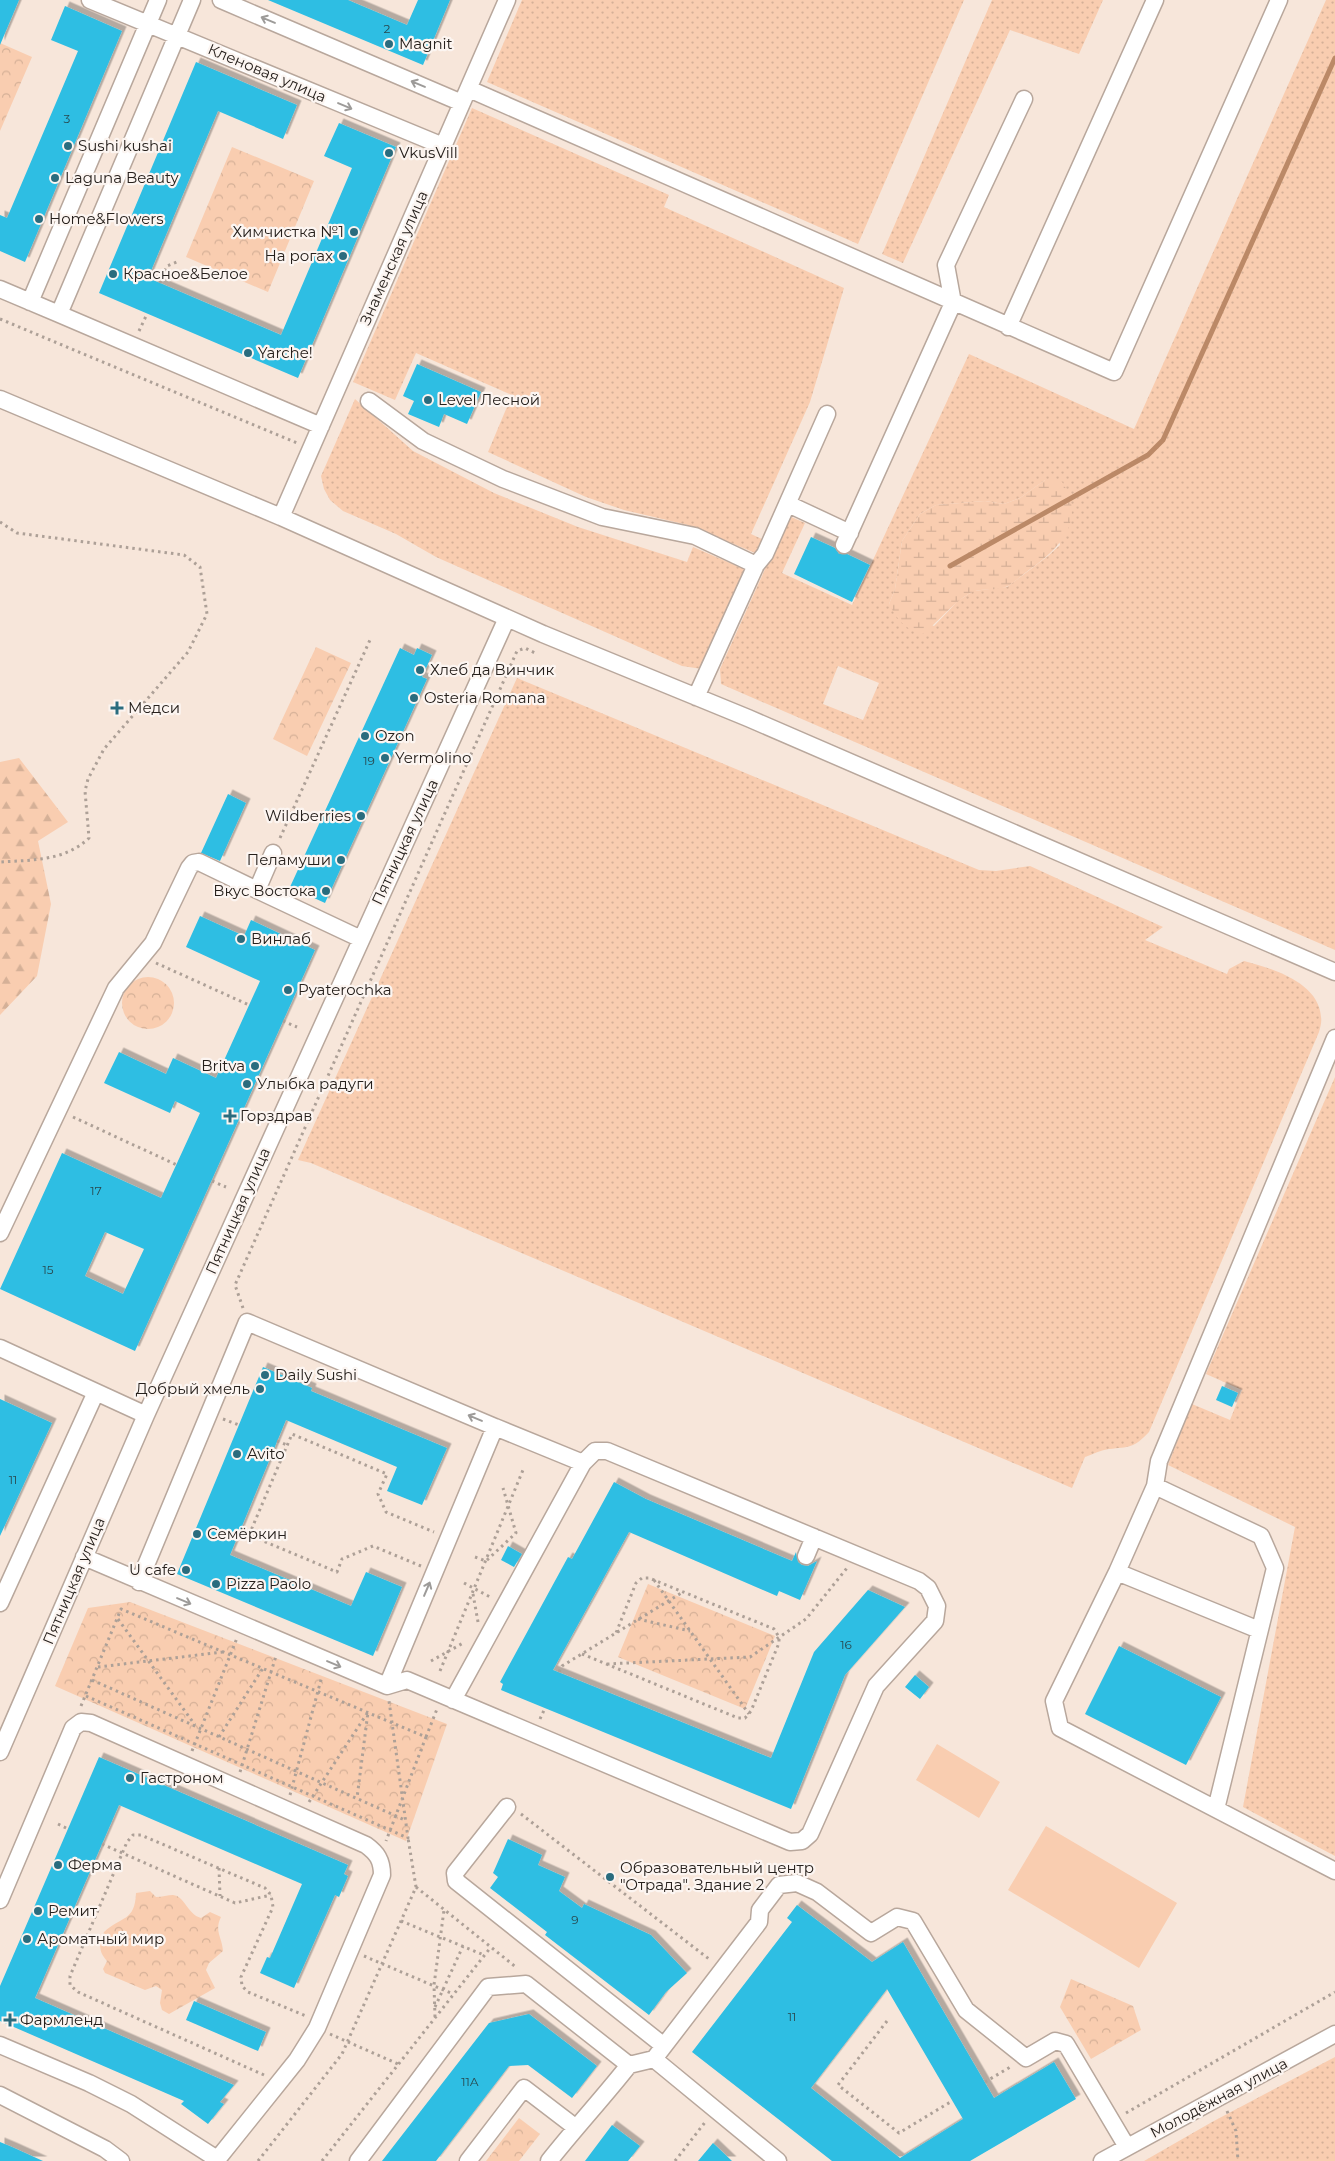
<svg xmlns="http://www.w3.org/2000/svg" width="1335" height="2161" viewBox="0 0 1335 2161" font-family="Montserrat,sans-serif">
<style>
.grass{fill:url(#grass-dots);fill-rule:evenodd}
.forest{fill:url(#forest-firs)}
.wetland{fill:url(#wetland-marsh)}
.park{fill:url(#park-crowns)}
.pitch{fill:#f9cdb0}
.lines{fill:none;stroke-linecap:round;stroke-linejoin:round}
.stream{stroke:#bb8967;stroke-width:5}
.building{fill:#2ebee3;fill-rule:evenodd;filter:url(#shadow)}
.minor-casing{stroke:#b8a79c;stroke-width:19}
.path{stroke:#ada097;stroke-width:3;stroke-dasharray:2.5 4;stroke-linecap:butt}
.minor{stroke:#fff;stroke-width:16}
.oneway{stroke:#9d9b99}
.poi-dot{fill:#2a6c7e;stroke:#fcf5f1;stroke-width:2}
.labels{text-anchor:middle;stroke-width:4.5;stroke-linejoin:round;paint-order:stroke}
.number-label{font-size:12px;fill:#28484e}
.poi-label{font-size:15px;fill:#26201c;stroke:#fcf5f1;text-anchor:start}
.street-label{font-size:15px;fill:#26201c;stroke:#fcf5f1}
</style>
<defs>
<pattern id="grass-dots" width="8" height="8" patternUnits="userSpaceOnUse" patternTransform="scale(1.25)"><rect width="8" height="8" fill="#f9cdb0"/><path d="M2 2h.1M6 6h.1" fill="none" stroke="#d5b097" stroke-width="1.8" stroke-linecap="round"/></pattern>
<pattern id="forest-firs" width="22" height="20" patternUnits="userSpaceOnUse" patternTransform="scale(1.25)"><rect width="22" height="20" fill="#f9cdb0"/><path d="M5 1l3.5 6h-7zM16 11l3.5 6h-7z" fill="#d5b097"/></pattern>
<pattern id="wetland-marsh" width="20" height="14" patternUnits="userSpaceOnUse" patternTransform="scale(1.25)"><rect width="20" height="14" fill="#f9cdb0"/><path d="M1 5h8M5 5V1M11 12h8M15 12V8" fill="none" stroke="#d5b097"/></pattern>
<pattern id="park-crowns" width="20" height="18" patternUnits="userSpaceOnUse" patternTransform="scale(1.25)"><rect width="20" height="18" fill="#f9cdb0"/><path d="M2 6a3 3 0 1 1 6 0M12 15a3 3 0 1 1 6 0" fill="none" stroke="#d5b097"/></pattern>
<filter id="shadow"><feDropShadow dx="4.5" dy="-4.5" stdDeviation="0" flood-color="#0004"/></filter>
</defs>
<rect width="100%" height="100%" fill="#f7e6da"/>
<path class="grass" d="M522 0H964L858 244 487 82Z
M992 0H1103L1079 54 1010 30 903 263 882 254Z
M1326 0H1335V950L721 684 720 669 789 516 805 523 782 573 852 605 969 354 1134 429ZM1045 480 1060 545 1048 556 1007 587 973 591 958 601 934 626 889 604 895 589 902 541 920 514 936 505 985 501 1004 504 1020 498ZM838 666 879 683 863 720 823 704Z
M472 108 669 195 664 207 844 288 810 402 751 534 766 541 760 555 688 525 624 510 586 497 488 452 512 395 416 353 395 400 353 382Z
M355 399 413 451 494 493 578 527 687 562 693 547 744 569 702 669 682 666 436 557 396 534 343 511 330 500 324 489 321 476Z
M517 678 979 870 996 871 1030 866 1163 927 1145 940 1227 974 1229 969 1244 961C1271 968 1319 982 1321 1017 1322 1022 1320 1028 1319 1032L1149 1432C1134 1448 1129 1447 1109 1449 1101 1450 1093 1454 1085 1457L1072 1488 311 1163 298 1160Z
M1335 1077V1856L1243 1807 1295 1527 1168 1465 1192 1404 1230 1420 1242 1390 1206 1374Z
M1335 2057V2161H1144L1212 2122Z"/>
<path class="forest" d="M19 758 68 822 38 841 51 904 37 976 0 1015V762Z"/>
<path class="wetland" d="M1045 480 1062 482C1087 520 1060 548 1029 570 1022 575 1015 582 1008 586 996 592 980 587 970 593 951 604 939 622 921 635 905 628 897 620 889 604L895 589 902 541 920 514 936 505 985 501 1004 504 1020 498Z"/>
<path class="park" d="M0 43 32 57 0 131Z
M232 147 314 181 268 292 186 257Z
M316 647 351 663 307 756 273 739Z
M122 1003a26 26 0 1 1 52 0a26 26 0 1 1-52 0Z
M648 1584 775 1636 745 1709 618 1657Z
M130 1602 447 1724 406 1841 55 1686 88 1608Z
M150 1891 156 1897C162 1897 168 1895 173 1895 185 1896 187 1914 201 1918L210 1912 221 1917C214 1931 222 1937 223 1951L209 1963 206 1970 215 1988 169 2014 162 2010 160 2003 162 1990 156 1986 145 1990 105 1973 103 1969 107 1961C98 1951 99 1944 104 1932 121 1916 135 1922 136 1893Z
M1071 1979 1133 2006 1141 2030 1091 2059 1060 2007Z
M519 2118 540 2134 519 2161H486Z"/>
<path class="pitch" d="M937 1744 1000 1782 979 1818 916 1780Z
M1046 1826 1177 1903 1139 1968 1008 1890Z"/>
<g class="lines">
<path class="stream" d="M950 566 1148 455 1163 440 1335 58"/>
</g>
<path class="building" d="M0 0H19L0 45Z
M268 0H348L407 25 418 0H450L423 65Z
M65 6 122 31 25 262 0 251V215L7 218 78 51 51 40Z
M196 62 297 105 283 139 218 111 148 278 160 283 281 335 352 168 324 156 339 123 396 147 298 378 99 293Z
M417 364 481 392 467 424 444 414 439 427 408 414 414 401 403 396Z
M811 537 835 548 839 554H847L870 565 852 602 794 574Z
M400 648 414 655 417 648 432 655 422 677 427 679 325 903 290 887Z
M228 794 246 803 220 861 201 853Z
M200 916 244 936 251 920 315 950 135 1351 0 1289 62 1153 161 1198 200 1113 175 1101 170 1113 104 1083 119 1052 166 1074 173 1058 216 1078 260 981 186 947ZM105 1232 144 1249 123 1294 85 1276Z
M263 1367 312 1388 311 1391 447 1448 422 1505 387 1491 397 1467 286 1420 230 1555 351 1606 366 1572 402 1587 373 1656 177 1574Z
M1222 1386 1238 1393 1232 1407 1216 1400Z
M0 1399 52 1423 0 1536Z
M614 1482 646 1499 792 1561 796 1552 798 1562 802 1565 808 1566 817 1561 800 1600 779 1591 777 1596 629 1532 553 1670 771 1758 814 1652 868 1590 905 1607 845 1675 791 1809 501 1690 503 1684 500 1682 568 1557 572 1559Z
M508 1546 522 1554 514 1567 501 1560Z
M1119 1646 1221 1697 1186 1765 1085 1714Z
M915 1675 929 1687 920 1699 905 1687Z
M99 1757 348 1865 344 1874 348 1876 339 1897 335 1895 294 1988 260 1973 267 1957 270 1958 302 1884 119 1805 35 1998 234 2085 220 2102 224 2104 208 2124 181 2104 184 2101 0 2021V1986Z
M508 1839 542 1855 538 1865 565 1877 559 1891 582 1908 584 1904 651 1935 687 1973 666 1992 649 2015 545 1935 547 1932 490 1888 498 1877 493 1873Z
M797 1905 872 1962 903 1942 994 2098 1054 2062 1076 2099 970 2161H832L692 2052 792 1922 787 1918ZM887 1989 963 2119 900 2158 811 2088Z
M194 2001 266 2032 258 2051 186 2020Z
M529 2014 597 2066 572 2098 528 2065 509 2066 436 2161H382L489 2023Z
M612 2125 640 2146 628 2161H585Z
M0 2142 12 2147 43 2161H0Z
M713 2143 732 2161H698Z"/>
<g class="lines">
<defs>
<path id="minor" d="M90 0 443 146
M192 0 59 314 321 426
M221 0 462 103
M469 89 1114 372 1279 0
M0 289 59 314
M30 302 158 0
M1008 327 1155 0
M0 399 281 517 543 634 748 718 1335 972
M369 401 423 441 503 479 602 517 695 536 756 565 696 697
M788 504 850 533
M281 517 507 0
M844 545 953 303 946 265 1024 99
M756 565 765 554 827 414
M273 853 257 890 361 939
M1335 1038 1159 1461 1155 1486 1117 1572 1054 1701 1060 1728 1335 1871
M0 1233 116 988 153 943 189 868 193 863 199 862 257 890
M0 1348 146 1415
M1155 1486 1261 1536 1275 1568 1216 1809
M806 1556 814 1537
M84 1557 387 1686 495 1427 247 1322 139 1582
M1117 1572 1259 1630
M0 1603 96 1392
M387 1686 407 1680 790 1842 802 1841 810 1834 876 1686 935 1621 937 1606 928 1588 919 1581 607 1451H595L583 1463 495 1427
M453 1700 583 1463
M0 1752 146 1415 507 618
M507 1807 455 1873 456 1881 664 2046
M0 1900 73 1728 81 1722 91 1723 366 1845C377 1853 382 1860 382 1875L317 2028 297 2060 216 2161
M0 2045 89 2083 131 2104 217 2159
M654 2059 759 1922 760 1910 779 1885 797 1883 817 1892 871 1933 897 1917 913 1921 966 2010 1026 2058 1055 2041 1066 2044 1127 2147
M629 2065 654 2059 778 2161
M0 2095 105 2149 121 2161
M358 2161 488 1987 526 1984 629 2065C603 2098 575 2128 549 2161
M468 2161 524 2088 575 2127
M1102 2161 1335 2034"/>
</defs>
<use href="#minor" class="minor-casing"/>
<path class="path" d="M160 283 167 266 179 261
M0 319 297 443
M139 331 147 314
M0 522 17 533 184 555 200 567 207 614 188 652 104 749 88 779 85 791 89 838C65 861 32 860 0 862
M280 838 370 640
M156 963 249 1005
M283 1021 297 1027
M73 1117 177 1165
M212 1181 226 1187
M243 1308 235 1285 517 651 525 648 535 653
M223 1419 239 1425
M277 1441 287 1445
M475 1557 486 1561 516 1533 503 1488
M421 1566 373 1546 342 1559 337 1572 249 1535 292 1434 387 1474 378 1494 386 1512 434 1532
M654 1580 749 1714
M464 1583 492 1598
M473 1594 478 1622
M118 1619 195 1725
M638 1619 690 1631
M582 1654 738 1718H745L751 1711 779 1643V1637L774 1629 649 1578H642L636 1583 616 1633
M431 1661 465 1642
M607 1664 750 1657 806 1619 847 1568
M98 1667 223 1652
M440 1671 523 1470
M559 1672 562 1666 683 1592
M92 1680 405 1820
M86 1696 408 1838 389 1701
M81 1706 121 1609 426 1737 386 1841
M540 1719 545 1708
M219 1737 263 1668
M426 1737 437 1709
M192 1751 237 1638
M240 1772 276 1656
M290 1795 322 1676
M309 1802 368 1712 357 1798
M521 1814 709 1959
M58 1824 68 1829
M102 1844 235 1903 271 1895
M219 1868 220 1896
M416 1887 517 1968
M401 1921 484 1955
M364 1956 453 1994
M435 2007 463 1946
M435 2017 434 1985 444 1910
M887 2021 838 2085 899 2133 952 2101
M330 2034 398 2064
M264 2075 78 1992 70 1985V1976L127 1842 133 1835H141L265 1888 271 1895 273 1907 241 1977 242 1986 248 1992 306 2016
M985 2082 1012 2066
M1227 2111 1236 2131 1238 2161
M1126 2113 1335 1992
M258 2161 342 2054 416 1887 408 1838
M322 2161 491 1947
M675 2161 706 2121"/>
<use href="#minor" class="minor"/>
</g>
<defs><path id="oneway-shaft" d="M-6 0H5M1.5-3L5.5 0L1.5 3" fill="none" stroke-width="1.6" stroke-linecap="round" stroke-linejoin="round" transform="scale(1.25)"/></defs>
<g class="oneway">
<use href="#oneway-shaft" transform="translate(268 20) rotate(-157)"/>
<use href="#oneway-shaft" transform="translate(418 84) rotate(-157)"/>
<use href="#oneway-shaft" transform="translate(345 106) rotate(23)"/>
<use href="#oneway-shaft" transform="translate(475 1418) rotate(-157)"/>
<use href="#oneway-shaft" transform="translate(427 1589) rotate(-67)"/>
<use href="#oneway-shaft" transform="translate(184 1601) rotate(23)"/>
<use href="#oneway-shaft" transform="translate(334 1664) rotate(23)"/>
</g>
<g class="poi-dot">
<circle cx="389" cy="44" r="5"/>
<circle cx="68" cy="146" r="5"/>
<circle cx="389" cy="153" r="5"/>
<circle cx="55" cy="178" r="5"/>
<circle cx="39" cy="219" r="5"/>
<circle cx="354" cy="232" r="5"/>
<circle cx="343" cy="256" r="5"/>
<circle cx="113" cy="274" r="5"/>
<circle cx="248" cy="353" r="5"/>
<circle cx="428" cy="400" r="5"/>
<circle cx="420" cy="670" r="5"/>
<circle cx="414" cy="698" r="5"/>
<path d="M114.5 700.5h5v5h5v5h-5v5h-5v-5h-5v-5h5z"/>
<circle cx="365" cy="736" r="5"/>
<circle cx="385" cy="758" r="5"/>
<circle cx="361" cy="816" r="5"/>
<circle cx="341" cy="860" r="5"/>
<circle cx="326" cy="891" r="5"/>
<circle cx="241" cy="939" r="5"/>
<circle cx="288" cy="990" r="5"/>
<circle cx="255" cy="1066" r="5"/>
<circle cx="247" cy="1084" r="5"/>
<path d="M227.5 1108.5h5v5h5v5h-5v5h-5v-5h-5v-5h5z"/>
<circle cx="265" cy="1375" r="5"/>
<circle cx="260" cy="1389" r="5"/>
<circle cx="237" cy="1454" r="5"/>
<circle cx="197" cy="1534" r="5"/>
<circle cx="186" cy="1570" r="5"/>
<circle cx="216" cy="1584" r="5"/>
<circle cx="130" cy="1778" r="5"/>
<circle cx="58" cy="1865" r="5"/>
<circle cx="610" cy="1877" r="5"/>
<circle cx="38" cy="1911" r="5"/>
<circle cx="27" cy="1939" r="5"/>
<path d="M7.5 2012.5h5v5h5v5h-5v5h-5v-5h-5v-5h5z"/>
</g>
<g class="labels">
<g class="number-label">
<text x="387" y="33">2</text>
<text x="67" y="123">3</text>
<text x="369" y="765">19</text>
<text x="96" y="1195">17</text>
<text x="48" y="1274">15</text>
<text x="13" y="1484">11</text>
<text x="846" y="1649">16</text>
<text x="575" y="1924">9</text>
<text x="792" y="2021">11</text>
<text x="470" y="2086">11А</text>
</g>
<g class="poi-label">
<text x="399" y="49">Magnit</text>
<text x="78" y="151">Sushi kushai</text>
<text x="399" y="158">VkusVill</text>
<text x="65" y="183">Laguna Beauty</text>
<text x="49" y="224">Home&amp;Flowers</text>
<text x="344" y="237" text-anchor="end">Химчистка №1</text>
<text x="333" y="261" text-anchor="end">На рогах</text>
<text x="123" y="279">Красное&amp;Белое</text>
<text x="258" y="358">Yarche!</text>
<text x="438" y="405">Level Лесной</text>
<text x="430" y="675">Хлеб да Винчик</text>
<text x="424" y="703">Osteria Romana</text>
<text x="128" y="713">Медси</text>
<text x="375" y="741">Ozon</text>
<text x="395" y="763">Yermolino</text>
<text x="351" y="821" text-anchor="end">Wildberries</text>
<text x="331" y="865" text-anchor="end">Пеламуши</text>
<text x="316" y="896" text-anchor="end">Вкус Востока</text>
<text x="251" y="944">Винлаб</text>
<text x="298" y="995">Pyaterochka</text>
<text x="245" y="1071" text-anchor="end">Britva</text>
<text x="257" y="1089">Улыбка радуги</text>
<text x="240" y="1121">Горздрав</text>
<text x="275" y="1380">Daily Sushi</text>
<text x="250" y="1394" text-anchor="end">Добрый хмель</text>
<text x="247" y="1459">Avito</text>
<text x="207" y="1539">Семёркин</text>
<text x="176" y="1575" text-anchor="end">U cafe</text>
<text x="226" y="1589">Pizza Paolo</text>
<text x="140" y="1783">Гастроном</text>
<text x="68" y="1870">Ферма</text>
<text x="620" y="1873">Образовательный центр<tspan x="620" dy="17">"Отрада". Здание 2</tspan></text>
<text x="48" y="1916">Ремит</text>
<text x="37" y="1944">Ароматный мир</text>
<text x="20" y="2025">Фармленд</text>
</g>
<g class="street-label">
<text transform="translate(267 73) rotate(23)" y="5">Кленовая улица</text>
<text transform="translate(394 258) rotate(-66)" y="5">Знаменская улица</text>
<text transform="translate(405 842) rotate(-65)" y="5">Пятницкая улица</text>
<text transform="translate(238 1211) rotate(-66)" y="5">Пятницкая улица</text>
<text transform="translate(74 1581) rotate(-67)" y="5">Пятницкая улица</text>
<text transform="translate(1219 2098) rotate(-28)" y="5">Молодёжная улица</text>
</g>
</g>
</svg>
